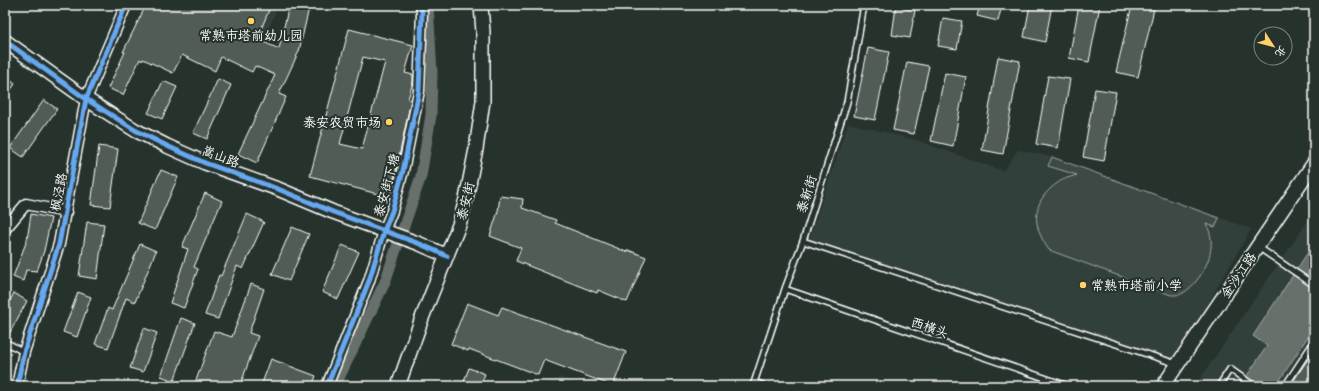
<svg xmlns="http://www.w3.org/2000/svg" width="1319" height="391" viewBox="0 0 1319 391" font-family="'Patrick Hand','LXGW WenKai TC',sans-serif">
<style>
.built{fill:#333f3a}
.green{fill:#3e4944;stroke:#9ea4a2}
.water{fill:#67706c;stroke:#a4a9a7}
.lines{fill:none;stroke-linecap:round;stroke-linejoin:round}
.canal{stroke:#67706c;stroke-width:11}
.building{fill:#515c57;stroke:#fff;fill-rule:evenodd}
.service-casing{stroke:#fff;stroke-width:8}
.minor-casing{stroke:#fff;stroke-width:13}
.tertiary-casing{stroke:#fff;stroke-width:16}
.service{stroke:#26332d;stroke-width:5}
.minor{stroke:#26332d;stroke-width:10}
.tertiary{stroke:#26332d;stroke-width:13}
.cycleway-casing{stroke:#26332d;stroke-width:8}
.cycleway{stroke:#66a8f1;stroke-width:5}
.poi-dot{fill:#ffd166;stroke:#26332d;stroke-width:1.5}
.labels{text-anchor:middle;stroke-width:4;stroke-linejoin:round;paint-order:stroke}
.poi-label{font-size:13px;fill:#fff;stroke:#26332d}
.street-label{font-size:13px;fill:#fff;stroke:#26332d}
</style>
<rect width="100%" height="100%" fill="#26332d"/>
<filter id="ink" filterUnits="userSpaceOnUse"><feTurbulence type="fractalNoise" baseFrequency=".025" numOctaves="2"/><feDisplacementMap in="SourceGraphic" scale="8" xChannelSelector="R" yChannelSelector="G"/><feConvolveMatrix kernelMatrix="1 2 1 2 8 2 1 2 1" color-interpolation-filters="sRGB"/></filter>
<g filter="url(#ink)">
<path class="built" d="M196 5H278L266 36Z
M848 123 916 140 1003 171 1018 150 1052 157 1251 229 1192 331 1172 359 809 240Z
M1314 212V386H1195Z
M561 378 583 386H535Z"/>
<path class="green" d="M1052 157 1219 218 1215 227 1206 224C1217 242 1209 265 1197 280 1193 285 1188 291 1181 294 1178 295 1174 295 1171 295L1049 250C1034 229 1030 207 1051 188 1056 184 1061 180 1067 178 1070 177 1074 176 1077 175L1048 166Z"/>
<path class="water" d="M1314 243V327L1276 386H1240L1267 346 1253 336Z"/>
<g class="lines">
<path class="canal" d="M335 386 385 282 421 176 431 115 432 73 428 5"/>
</g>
<path class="building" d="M146 5H271L257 39 279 49 289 5H297L309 8 299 51 279 94 286 97 257 163 238 154 275 75 255 66 252 72 221 57 215 71 182 55 173 73 143 59 142 61 140 59 123 95 108 88 125 52H123Z
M980 5H1002L998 21 977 16Z
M1030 5H1052L1045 42 1024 37Z
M1079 5H1100L1089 62 1069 58Z
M1132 5H1147V7L1154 9 1138 77 1116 72Z
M896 7 915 10 910 38 892 35Z
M943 18 962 21 957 49 938 46Z
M349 29 413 45 405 73 413 75V82L408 99 411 100 397 166 389 197 310 176ZM363 57 385 62 362 149 340 144Z
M868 48 889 52 875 120 854 116Z
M998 57 1020 61 1003 154 982 150Z
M907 62 929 66 914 134 893 130Z
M945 73 966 77 953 146 931 141Z
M5 76 15 84 5 98Z
M1048 76 1070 79 1058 148 1036 144Z
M218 79 231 85 207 139 193 133Z
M163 81 177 87 162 119 148 113Z
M1095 89 1116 92 1104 161 1083 157Z
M44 100 57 109 23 157 10 148Z
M99 146 118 149 110 207 91 205Z
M161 170 178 177 155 230 138 223Z
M205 193 222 201 194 267 198 269 184 308 170 303 188 249 182 247Z
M500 196 523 199 522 208 556 220 555 223 627 252 628 250 646 257 627 302 598 290 597 293 516 261 521 248 490 236 498 211Z
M31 214 51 218 44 251 37 271 26 270 23 281 13 277 27 240Z
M247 214 264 222 243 269 237 266 218 319 205 315 219 275 221 276Z
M87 222 104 224 97 279 79 276Z
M292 227 309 234 289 281 272 274Z
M140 244 156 251 135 302 126 298 108 348 95 344 108 308 112 310Z
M342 245 359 252 338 299 322 292Z
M251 284 264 289 249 333 258 336 240 386H194L214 331 232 337Z
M78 292 91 297 77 337 63 332Z
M14 293 27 301 7 338H5V310Z
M467 303 498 315 502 307 626 352 613 386 544 360 538 375 469 349 468 351 451 344Z
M181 318 195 323 174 381 161 376Z
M144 328 157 333 143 372 130 368Z
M1314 350V386H1290Z
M271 359 316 376 312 386H261Z
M469 368 485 374 480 386H462Z"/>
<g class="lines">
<defs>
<path id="service" d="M803 241 1177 364
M1258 247 1314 285
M785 289 1068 386
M5 342 24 352
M754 382 765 386
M753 386 785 289 803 241 847 102 864 5
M1219 386 1230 369 1254 386
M1285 386 1314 342"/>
<path id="minor" d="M5 229 26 204 66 212
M17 386 24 352 59 244 86 99 126 5
M327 386 369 281 384 231 392 211 403 171 419 91 422 13 421 5"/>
<path id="tertiary" d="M5 41 86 99 135 130 167 146 205 163 278 189 333 212 420 244 447 256
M398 386 422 318 459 225 466 199 476 149 483 101V32L481 5
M1163 386 1314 163"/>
</defs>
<use href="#service" class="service-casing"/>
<use href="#minor" class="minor-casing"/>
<use href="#tertiary" class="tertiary-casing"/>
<use href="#service" class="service"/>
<use href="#minor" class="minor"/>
<use href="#tertiary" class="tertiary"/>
<defs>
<path id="cycleway" d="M5 41 86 99 135 130 167 146 205 163 278 189 333 212 420 244 447 256
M17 386 24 352 59 244 86 99 126 5
M327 386 369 281 384 231 392 211 403 171 419 91 422 13 421 5"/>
</defs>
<use href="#cycleway" class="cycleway-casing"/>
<use href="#cycleway" class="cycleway"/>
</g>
</g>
<g class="poi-dot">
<circle cx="251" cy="21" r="4"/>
<circle cx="389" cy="122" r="4"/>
<circle cx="1083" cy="285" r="4"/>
</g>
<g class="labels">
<g class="poi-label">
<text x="251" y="40">常熟市塔前幼儿园</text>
<text x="381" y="127" text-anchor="end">泰安农贸市场</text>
<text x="1091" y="290" text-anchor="start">常熟市塔前小学</text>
</g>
<g class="street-label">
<text transform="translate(221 156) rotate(21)" y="5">嵩山路</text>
<text transform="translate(386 185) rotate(-75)" y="5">泰安街下塘</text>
<text transform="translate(58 192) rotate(-79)" y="5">枫泾路</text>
<text transform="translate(806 194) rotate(-73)" y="5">泰新街</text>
<text transform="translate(465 201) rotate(-77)" y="5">泰安街</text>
<text transform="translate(1238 275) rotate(-56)" y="5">金沙江路</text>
<text transform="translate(930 327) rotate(19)" y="5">西横头</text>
</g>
</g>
<rect width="1319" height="391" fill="none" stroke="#26332d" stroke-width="20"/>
<rect x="10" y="10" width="1299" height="371" fill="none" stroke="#fff" stroke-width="1.5" filter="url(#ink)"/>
<g transform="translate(1273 46) rotate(126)"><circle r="19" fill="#26332d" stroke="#7d8581"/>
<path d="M0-3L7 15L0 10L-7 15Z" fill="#ffd166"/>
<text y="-6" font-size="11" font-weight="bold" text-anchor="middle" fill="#ffffff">北</text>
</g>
</svg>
